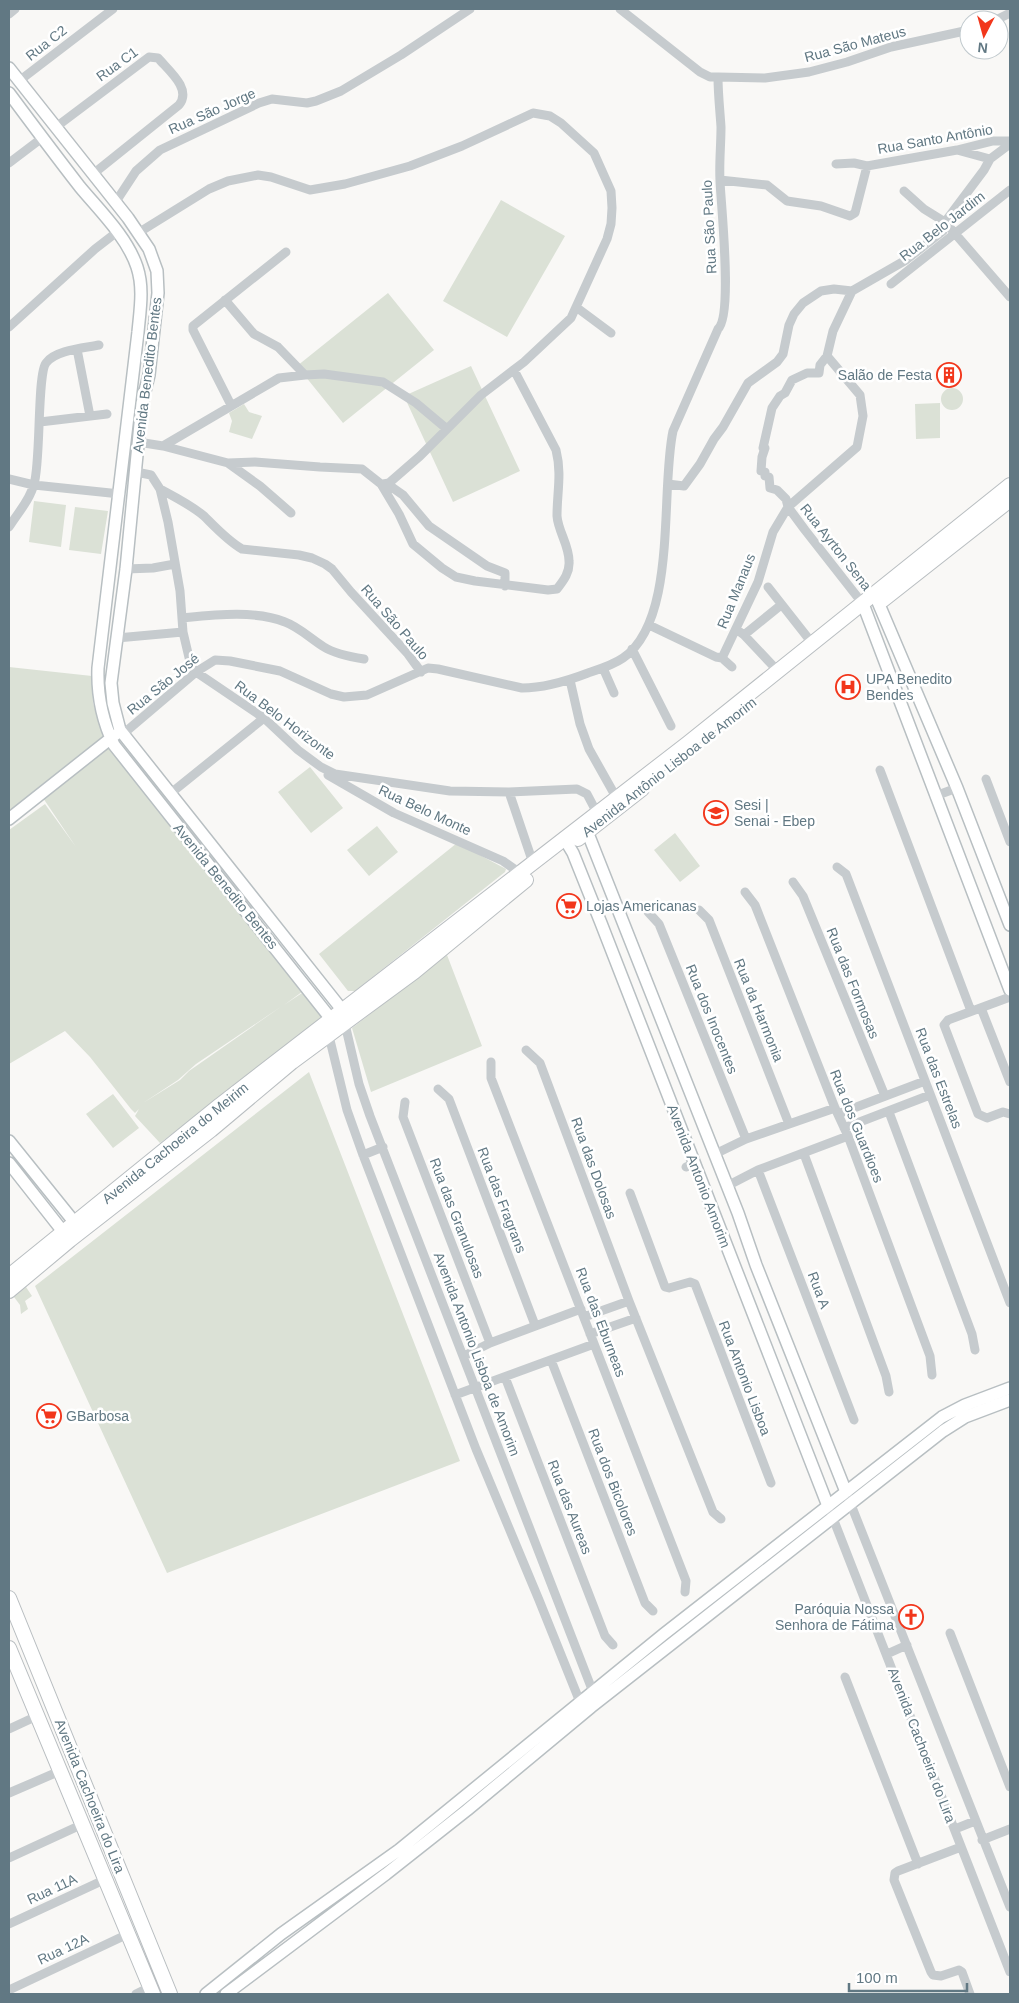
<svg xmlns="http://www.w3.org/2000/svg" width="1019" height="2003" viewBox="0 0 1019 2003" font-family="Arial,sans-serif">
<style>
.green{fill:#dbe1d6;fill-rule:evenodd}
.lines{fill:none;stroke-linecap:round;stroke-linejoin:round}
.secondary-casing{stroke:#b8bfc2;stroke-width:14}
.primary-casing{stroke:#b9bec1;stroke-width:16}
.street{stroke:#c6cbce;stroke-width:9}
.secondary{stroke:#fff;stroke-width:11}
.primary{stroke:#fff;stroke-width:14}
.labels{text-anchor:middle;stroke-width:5;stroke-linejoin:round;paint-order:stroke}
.street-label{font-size:14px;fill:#617883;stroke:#fff}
.poi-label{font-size:14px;fill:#617883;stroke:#fff;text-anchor:start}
</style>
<rect width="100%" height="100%" fill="#f9f8f6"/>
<path class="green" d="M501 200 565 236 507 337 443 301Z
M388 293 434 350 343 423 297 366Z
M471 366 520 471 453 502 404 396Z
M941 399a11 11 0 1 1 22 0a11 11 0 1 1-22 0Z
M940 403V438L916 439 915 404Z
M244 404 249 412 262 416 252 439 229 432 232 421 229 413Z
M34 501 66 505 61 547 29 542Z
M75 507 108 511 101 554 69 550Z
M9 667 92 676 93 703 104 737 102 741 9 814Z
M110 744 306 989 284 1005 308 989 327 1017 160 1143 135 1116 139 1109 135 1113 131 1109 90 1057 65 1031 9 1064V830L45 804 76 847 43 798ZM282 1006 189 1071 180 1080 143 1103 178 1080 196 1064Z
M310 767 343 808 311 833 278 792Z
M377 826 398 852 369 876 347 850Z
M675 833 700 866 680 882 654 850Z
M457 843 506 869 505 872 355 991H348L319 954Z
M447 955 482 1046 371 1092 352 1028Z
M309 1072 460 1461 167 1573 35 1286Z
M113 1094 139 1128 113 1148 86 1114Z
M26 1287 32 1296 25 1301 28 1309 21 1314 20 1305 14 1297Z"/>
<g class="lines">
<defs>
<path id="secondary" d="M9 68 128 218 149 249 157 271 158 293 149 375 142 403 126 569 111 683 113 703 120 730 343 1011 344 1017
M9 93C32 124 56 156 80 187 100 211 127 237 137 267 144 288 140 310 138 332L98 668C97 695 102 720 114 745L331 1019 330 1027
M875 595 957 788 1010 925
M863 604 1010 990
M9 819 115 735
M585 826 738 1213 756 1265 846 1492
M564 838 573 853 601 923 828 1506
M9 1141 79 1228
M9 1163 68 1238
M206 1994 281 1934 399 1850 664 1634 942 1417 965 1405 1010 1388
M226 1994 386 1874 467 1810 591 1707 943 1431 965 1417 1010 1400"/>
<path id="primary" d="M883 600 1010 500
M578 839 642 789
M9 1276 220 1105 688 743 1010 485
M9 1291 70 1240 211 1130 292 1062 414 972 526 880
M9 1598 170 1994
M9 1648 153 1994"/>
</defs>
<use href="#secondary" class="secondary-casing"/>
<use href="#primary" class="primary-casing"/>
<path class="street" d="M9 14 15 9
M996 20 1010 13
M718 77 765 78 809 72 847 62 891 47 969 30
M19 81 113 9
M56 127 149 57 158 58C169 71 192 89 179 105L93 174
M957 150 990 159
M9 163 42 138
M836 164 854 163 867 166 957 150 993 141H1010
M720 180 767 185 787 201 821 206 850 216 855 213 867 166
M904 191 924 209 945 222 1010 297
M115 203 136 171 160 150 259 103 272 99 307 103 316 101 341 91 401 55 470 9
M138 233 209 189 228 181 258 175 271 177 310 190 345 184 410 166 462 146 533 113 550 116 561 123 594 153 611 191 612 208 611 224 607 239 571 318 524 362 481 395 420 456 389 483
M891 284 1010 190
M225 300 254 334 278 347 305 375
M576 307 611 333
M9 327 95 249 117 232
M77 349 90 416
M827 356 820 365 819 373H807L792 380 785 393 780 396 772 408 763 448H765L762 457 761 471 765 472V476L769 477 770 488 777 490 786 499 788 507 805 530 863 604
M231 405 193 330V326L286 252
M40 422 107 414
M138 442 163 446 228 463 255 462 320 467 362 469 381 484 399 514 413 544 442 568 456 577 475 581 548 590 557 589C564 580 570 572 569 561 569 545 558 531 557 516 557 492 562 474 556 450L514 370
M163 446 279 378 305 375 324 374 383 382 416 403 447 429
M228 463 260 486 291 513
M136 472 151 475 160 489 168 522 180 591 183 632 191 666 196 672 264 718 298 750 321 767 335 774 450 791 509 792 577 789 587 794 597 813
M9 479 34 485 120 494
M383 484 389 483 393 488 403 495 429 526 487 566 505 573V586
M668 484 684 486 700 464 714 439 723 427 748 383 777 362 783 354 789 325 794 314 803 303 821 291 834 289 852 291
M160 489C175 497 191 505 204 516 216 528 228 541 242 549L299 555 312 558 325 564 332 569 351 592 408 654 421 672
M9 527C17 514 30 500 34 484 41 462 37 374 46 363 55 350 85 348 99 345
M126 569 153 568 175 564
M768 587 812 643
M182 618C213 615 256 610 285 622 299 627 311 639 324 647 335 654 351 657 364 659
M649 625 716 657 722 658 732 667
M736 629 744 635 777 670
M744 635 781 605
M117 638 183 632
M632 649 671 726
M722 658 758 582 773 532 788 507 857 447 863 416 860 395 827 356 833 331 852 291 906 260 943 231 945 222 984 170 990 159 1010 144
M603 668 614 693
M570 680 580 724 589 749 616 797
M123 734 196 672 215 660 230 661 280 671 331 694 344 697 367 695 428 668 438 669 522 688C545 688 567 681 588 673 600 669 613 665 623 658 678 620 660 491 673 431L718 329C733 316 721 205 720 181 719 163 721 145 721 127 720 111 718 94 718 77H710L700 72 620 9
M880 770 971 1011
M328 775 394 813 503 861 520 873
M986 779 1010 842
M509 792 533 863
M171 793 264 718
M935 796 957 788
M837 867 846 874 1010 1303
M793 882 803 896 885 1096
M745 892 755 905 835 1108 848 1136 930 1356 932 1375
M699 910 709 920 789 1124
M648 912 659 924 746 1139
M1010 997 948 1020 944 1025 978 1114 987 1118 1003 1112 1010 1114
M981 1008 1010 1082
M345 1024 359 1084 370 1116 593 1692
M329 1036 347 1110 363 1155 476 1449 539 1600 580 1702
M526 1050 540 1063 629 1301 713 1512 721 1519
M491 1062V1078L686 1581 685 1592
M438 1089 449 1099 535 1325
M405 1102 403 1117 490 1343
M889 1112 972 1334 975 1350
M838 1114 925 1081
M844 1128 930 1095
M715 1154 746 1139 835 1108
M804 1154 886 1376 889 1392
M363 1155 383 1147
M686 1167 694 1164
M758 1170 854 1420
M727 1186 758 1170 848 1136
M630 1193 665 1287 669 1288 690 1282 695 1284 771 1483
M584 1317 629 1301
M590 1334 636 1318
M464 1356 490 1343 581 1309
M551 1360 645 1603 653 1611
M505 1377 605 1636 613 1645
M455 1395 594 1344
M846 1492 1010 1907
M831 1513 1010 1972
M950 1633 1010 1787
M887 1654 907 1645
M845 1677 918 1864
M9 1729 37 1716
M9 1793 60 1771
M955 1829 975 1821
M982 1840 1010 1829
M961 1847 898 1871 895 1873 894 1880 931 1972 933 1975 941 1976 959 1970 962 1972 970 1994
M9 1858 83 1824
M9 1924 106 1879
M9 1990 128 1934
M136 1994 150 1987"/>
<use href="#secondary" class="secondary"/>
<use href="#primary" class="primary"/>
</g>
<defs>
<symbol id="building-ring" viewBox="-11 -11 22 22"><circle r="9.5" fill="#fff" stroke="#f2371c" stroke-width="1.5"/><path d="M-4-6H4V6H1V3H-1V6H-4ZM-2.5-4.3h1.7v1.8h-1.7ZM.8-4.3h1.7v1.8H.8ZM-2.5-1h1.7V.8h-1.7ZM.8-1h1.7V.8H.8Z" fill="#f2371c"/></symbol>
<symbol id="hospital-ring" viewBox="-11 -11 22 22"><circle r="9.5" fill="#fff" stroke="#f2371c" stroke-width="1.5"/><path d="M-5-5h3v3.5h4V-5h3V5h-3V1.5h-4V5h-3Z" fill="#f2371c"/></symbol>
<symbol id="school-ring" viewBox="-11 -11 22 22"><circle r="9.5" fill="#fff" stroke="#f2371c" stroke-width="1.5"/><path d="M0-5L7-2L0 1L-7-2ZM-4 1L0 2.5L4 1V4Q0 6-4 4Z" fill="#f2371c"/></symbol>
<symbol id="supermarket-ring" viewBox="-11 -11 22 22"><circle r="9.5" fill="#fff" stroke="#f2371c" stroke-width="1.5"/><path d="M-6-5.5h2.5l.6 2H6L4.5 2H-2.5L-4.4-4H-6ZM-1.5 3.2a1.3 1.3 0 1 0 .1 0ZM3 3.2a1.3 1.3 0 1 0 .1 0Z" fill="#f2371c"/></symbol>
<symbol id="church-ring" viewBox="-11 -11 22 22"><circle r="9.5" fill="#fff" stroke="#f2371c" stroke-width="1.5"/><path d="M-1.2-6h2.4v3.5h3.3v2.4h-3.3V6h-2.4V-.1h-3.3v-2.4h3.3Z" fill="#f2371c"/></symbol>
</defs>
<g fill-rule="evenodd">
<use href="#building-ring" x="935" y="361" width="28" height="28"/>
<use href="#hospital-ring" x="834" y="673" width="28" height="28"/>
<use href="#school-ring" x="702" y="799" width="28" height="28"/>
<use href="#supermarket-ring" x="555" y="892" width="28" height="28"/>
<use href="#supermarket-ring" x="35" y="1402" width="28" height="28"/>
<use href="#church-ring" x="897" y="1603" width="28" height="28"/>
</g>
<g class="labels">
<g class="street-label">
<text transform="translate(46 43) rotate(-38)" y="5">Rua C2</text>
<text transform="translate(855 44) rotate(-15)" y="5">Rua São Mateus</text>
<text transform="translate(117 64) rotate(-36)" y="5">Rua C1</text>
<text transform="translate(212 111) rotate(-24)" y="5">Rua São Jorge</text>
<text transform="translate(935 139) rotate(-10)" y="5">Rua Santo Antônio</text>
<text transform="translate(942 226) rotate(-38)" y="5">Rua Belo Jardim</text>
<text transform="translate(709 227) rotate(-93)" y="5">Rua São Paulo</text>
<text transform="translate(147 375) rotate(-83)" y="5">Avenida Benedito Bentes</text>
<text transform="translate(836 547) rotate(52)" y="5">Rua Ayrton Sena</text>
<text transform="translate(736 591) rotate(-68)" y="5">Rua Manaus</text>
<text transform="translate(395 622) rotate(49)" y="5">Rua São Paulo</text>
<text transform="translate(163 684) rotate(-39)" y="5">Rua São José</text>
<text transform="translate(285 720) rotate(37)" y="5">Rua Belo Horizonte</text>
<text transform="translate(669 767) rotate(-38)" y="5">Avenida Antônio Lisboa de Amorim</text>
<text transform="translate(425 810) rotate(25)" y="5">Rua Belo Monte</text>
<text transform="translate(226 886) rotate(51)" y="5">Avenida Benedito Bentes</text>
<text transform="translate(853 983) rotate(68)" y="5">Rua das Formosas</text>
<text transform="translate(759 1010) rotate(68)" y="5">Rua da Harmonia</text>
<text transform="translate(712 1019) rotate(68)" y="5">Rua dos Inocentes</text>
<text transform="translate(939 1078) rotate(69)" y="5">Rua das Estrelas</text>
<text transform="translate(857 1126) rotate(68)" y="5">Rua dos Guardioes</text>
<text transform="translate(175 1143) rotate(-39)" y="5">Avenida Cachoeira do Meirim</text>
<text transform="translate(594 1168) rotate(70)" y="5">Rua das Dolosas</text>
<text transform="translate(699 1176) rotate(69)" y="5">Avenida Antonio Amorim</text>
<text transform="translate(502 1200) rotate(69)" y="5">Rua das Fragrans</text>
<text transform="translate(457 1218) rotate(69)" y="5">Rua das Granulosas</text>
<text transform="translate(819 1290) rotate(69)" y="5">Rua A</text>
<text transform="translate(601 1322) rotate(69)" y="5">Rua das Eburneas</text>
<text transform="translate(477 1354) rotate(69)" y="5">Avenida Antonio Lisboa de Amorim</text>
<text transform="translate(745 1378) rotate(69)" y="5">Rua Antonio Lisboa</text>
<text transform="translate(613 1482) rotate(69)" y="5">Rua dos Bicolores</text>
<text transform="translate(570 1507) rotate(69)" y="5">Rua das Aureas</text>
<text transform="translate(922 1745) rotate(69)" y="5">Avenida Cachoeira do Lira</text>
<text transform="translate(90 1796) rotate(68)" y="5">Avenida Cachoeira do Lira</text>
<text transform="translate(52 1889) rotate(-25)" y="5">Rua 11A</text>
<text transform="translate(63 1949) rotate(-25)" y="5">Rua 12A</text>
</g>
<g class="poi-label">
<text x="932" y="380" text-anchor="end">Salão de Festa</text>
<text x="866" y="684">UPA Benedito<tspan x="866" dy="16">Bendes</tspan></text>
<text x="734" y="810">Sesi |<tspan x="734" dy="16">Senai - Ebep</tspan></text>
<text x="586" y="911">Lojas Americanas</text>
<text x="66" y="1421">GBarbosa</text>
<text x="894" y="1614" text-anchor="end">Paróquia Nossa<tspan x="894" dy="16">Senhora de Fátima</tspan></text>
</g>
</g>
<rect width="1019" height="2003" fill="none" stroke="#617883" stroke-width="20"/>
<g transform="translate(984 35) rotate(186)"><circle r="24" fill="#ffffff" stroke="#c0c9cd"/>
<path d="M0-4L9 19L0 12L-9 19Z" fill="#f2371c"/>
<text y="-8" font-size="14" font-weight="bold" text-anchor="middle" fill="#617883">N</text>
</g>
<path d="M849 1983v8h118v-8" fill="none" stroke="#617883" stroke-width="2.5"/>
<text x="856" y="1983" font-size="15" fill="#617883" stroke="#ffffff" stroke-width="4" paint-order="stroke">100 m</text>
</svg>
